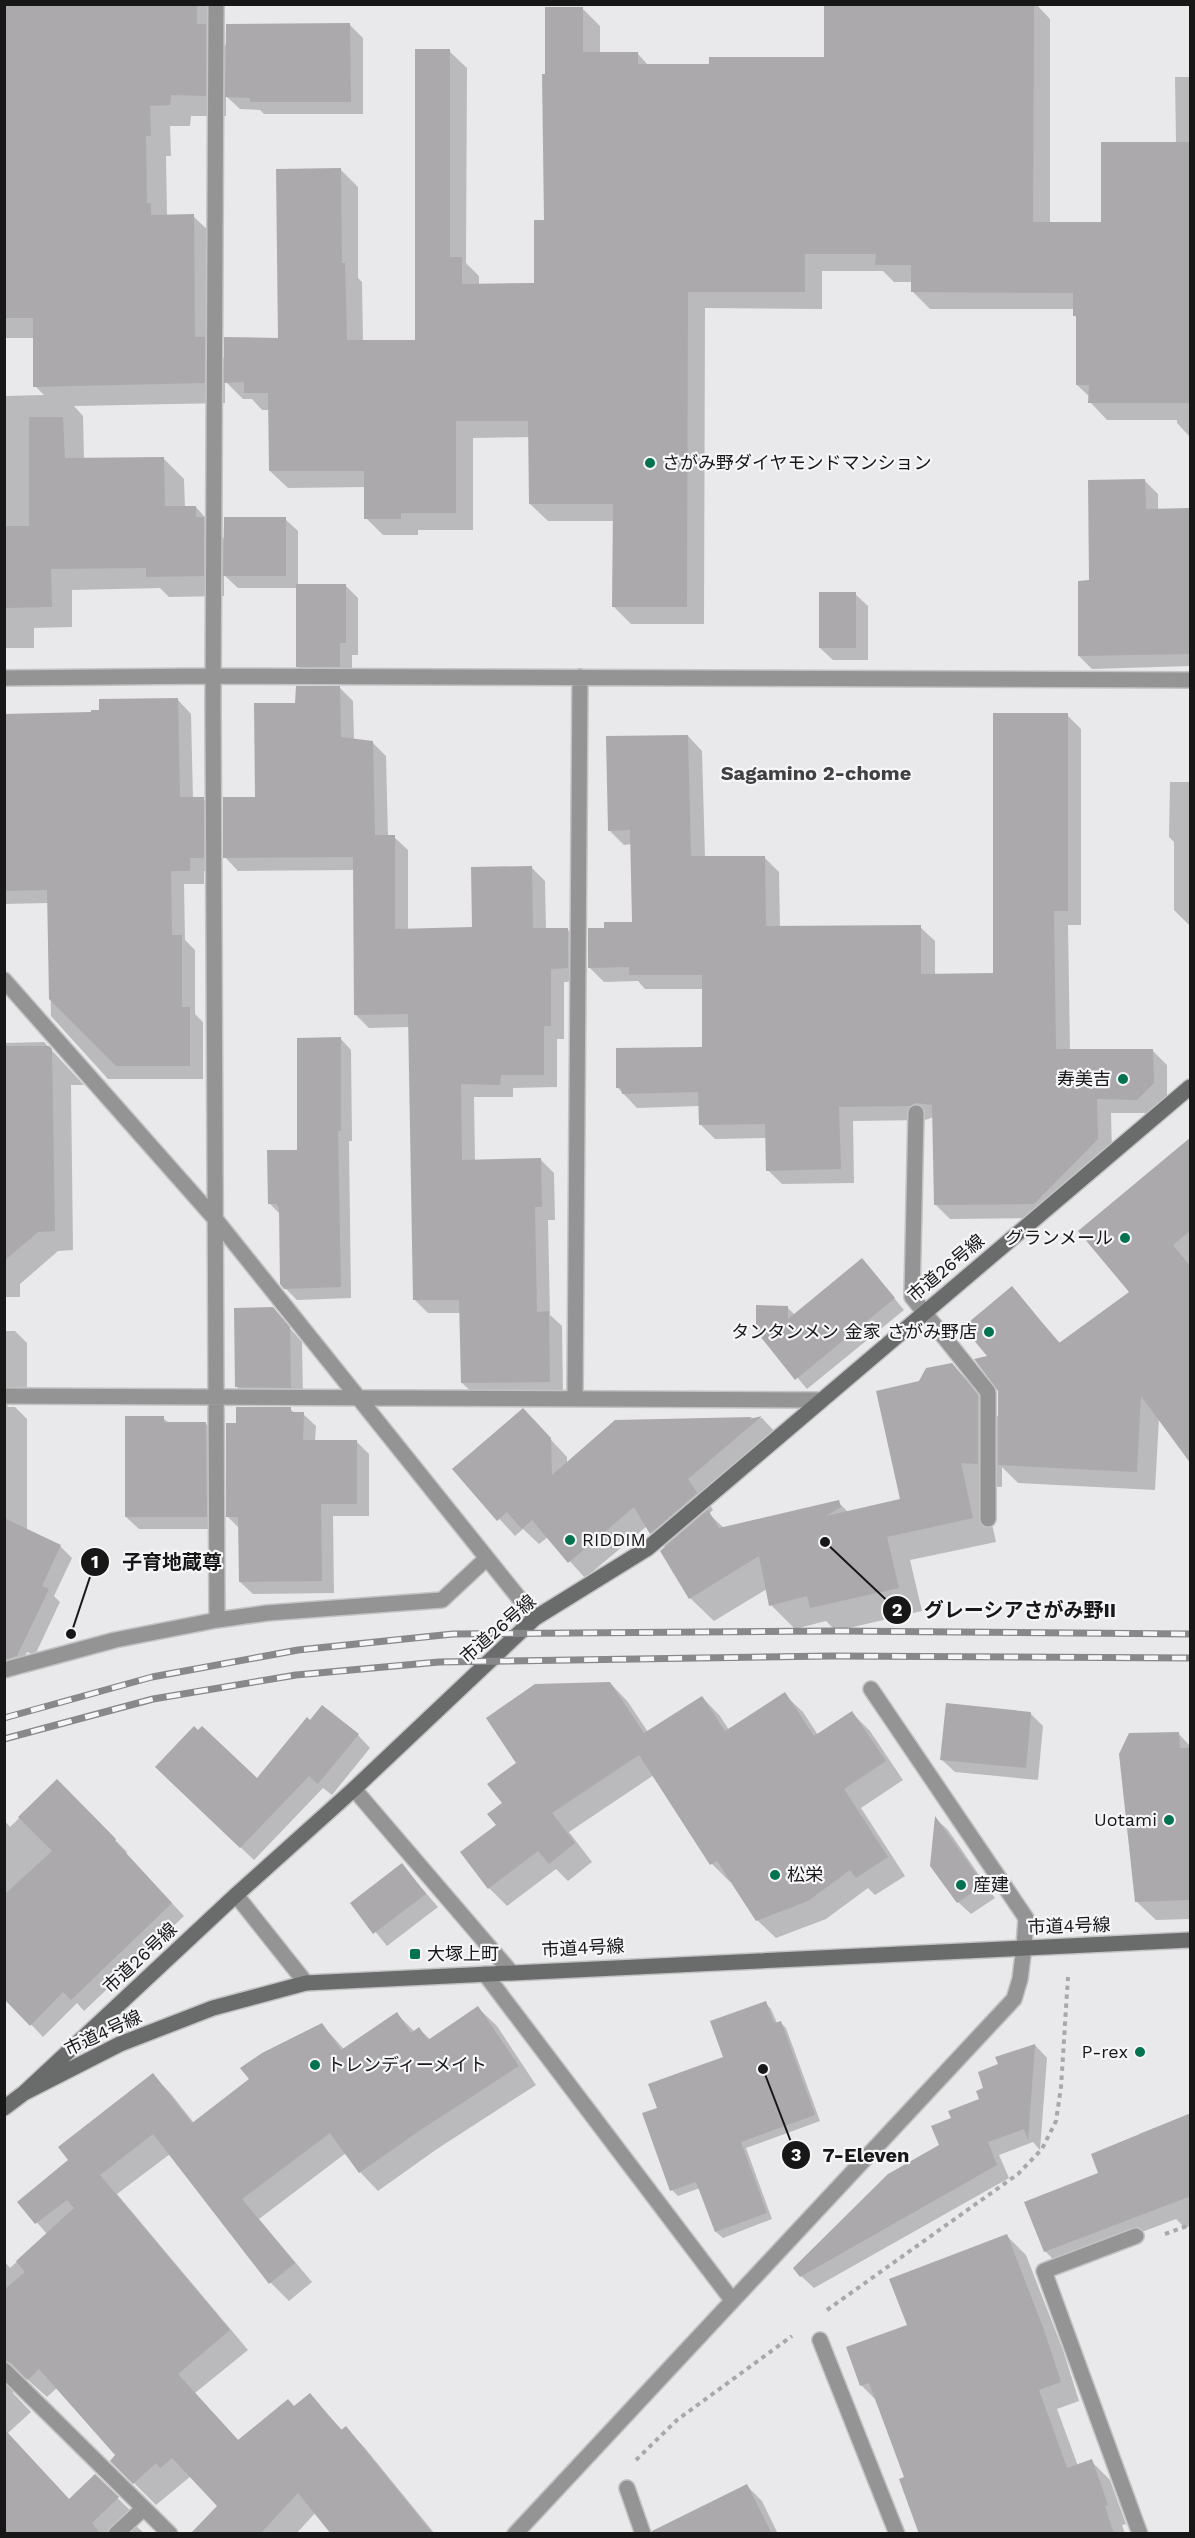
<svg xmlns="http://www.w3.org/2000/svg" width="1195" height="2538" viewBox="0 0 1195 2538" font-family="'Work Sans','Noto Sans JP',sans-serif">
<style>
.shadow{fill:#0003}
.building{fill:#aba9ac}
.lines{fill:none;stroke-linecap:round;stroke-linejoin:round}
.lane-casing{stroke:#c3c2c5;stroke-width:18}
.street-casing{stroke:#c3c2c5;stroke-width:18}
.secondary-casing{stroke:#c3c2c5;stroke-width:18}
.path{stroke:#a8a7a9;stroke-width:4;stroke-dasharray:4.5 4.5;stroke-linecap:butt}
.lane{stroke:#939493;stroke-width:15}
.street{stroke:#939493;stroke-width:15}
.secondary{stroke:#6a6c6b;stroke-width:15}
.rail-casing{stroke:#888789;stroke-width:7}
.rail{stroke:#f6f5f8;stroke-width:4.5;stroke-dasharray:14;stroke-linecap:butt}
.poi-dot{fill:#02734d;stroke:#f6f5f8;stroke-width:2}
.labels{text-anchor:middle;stroke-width:4.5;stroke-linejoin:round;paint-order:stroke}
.poi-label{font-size:18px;fill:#181718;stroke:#f6f5f8;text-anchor:start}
.street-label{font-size:18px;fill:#181718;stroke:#f6f5f8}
.neighbourhood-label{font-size:20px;font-weight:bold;fill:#403f41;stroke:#f6f5f8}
.leader{fill:none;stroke:#181718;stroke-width:2}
.callout-dot{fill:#181718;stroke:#f6f5f8;stroke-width:2}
.mark-label{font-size:18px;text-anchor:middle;font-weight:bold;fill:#fff}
.callout-label{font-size:20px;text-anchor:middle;font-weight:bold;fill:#181718;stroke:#f6f5f8;stroke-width:4.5;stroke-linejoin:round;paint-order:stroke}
</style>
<rect width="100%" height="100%" fill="#e9e8eb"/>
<path class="shadow" d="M4 4H217V37L227 47 350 25 363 38V114H264L260 110 240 109 226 96V116H191L190 126H170L171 156H166L167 216H193L214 236 215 350 226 360 280 339 341 170 358 187V278L362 282 363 341H417L449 51 467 68 466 263 479 276V285L536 284 546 221V76L583 9 600 26V54H638L649 66H710L825 59V4H1036L1050 19V223H1102L1176 143 1175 77H1190V437L1177 423V420H1107L1090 402V397L1077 385V318L1074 315V309H930L912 291 913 282H894L883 271H822V309L705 308 704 624H631L614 607V521H548L530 504V437L473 438V530H418V535H383L366 518V487L288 488 270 471V410H262L252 399H243L225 381V403L74 406 83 416 84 459 163 458 184 479 185 508 196 507 225 540 285 519 298 531V586H346L358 598V655H352V679H310L297 666V588H238L224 575V596L169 597 160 588 72 590V627L34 628V648H4V396L44 395 35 386V338H4Z
M1145 481 1158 494V510H1190V666L1092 669 1079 656 1091 582Z
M855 594 868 606V660H833L820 648Z
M340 688 353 701 354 740 373 743 386 756 388 837H394L408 850V930L474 929 532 868 545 881 546 930H568L581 943V981L564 982V1039H557V1087L513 1088V1097H474L475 1161 541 1160 554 1173 555 1220H548L550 1315 562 1326 563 1395 476 1396 462 1383 461 1313H428L415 1300 410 1027 369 1028 355 1014 354 870 238 871 225 857 257 798 297 704Z
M178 700 191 714 193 799H203L217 812V871H204V884H184L185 940 195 950V1014L203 1022V1079H108L51 1016 49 903 4 904V715L93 713Z
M1067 715 1081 729V925H1068L1070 1051 1152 1050 1167 1065V1098L1152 1113H1111L1112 1154 1048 1218 950 1219 936 1205 934 1117 925 1120 853 1121 854 1183 782 1184 768 1170 767 1138 715 1139 700 1124V1106L637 1108 618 1088 703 1048V989H645L638 981 604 982 589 967 606 930 633 924 632 844 624 845 609 830 688 736 702 751 705 858 764 857 779 872 780 927H920L935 941V976L994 975Z
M1170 782H1190V926L1174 910V842L1169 837Z
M340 1038 351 1050 352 1141H349L351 1298 297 1300 285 1288 280 1214 270 1204 298 1151Z
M44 1042 84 1085H71L73 1250 58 1251 20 1284V1297H4V1043Z
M1190 1150V1457L1159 1418 1155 1490 1018 1483 1002 1467V1487L984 1486 996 1542 910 1560 922 1611 836 1631 826 1621 795 1629 771 1605 767 1589 714 1621 690 1598 666 1548 647 1526 585 1578 548 1537 539 1544 523 1529 515 1536 454 1469 539 1427 567 1457V1463L615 1422 762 1418 777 1434 704 1496 713 1510 709 1514 724 1528 838 1502 848 1512 902 1500 920 1382 952 1364 976 1389 999 1418V1391L990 1357 1011 1288 1061 1344 1131 1292Z
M872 1271 904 1310 807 1389 757 1330 788 1308 795 1315Z
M273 1309 302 1342 303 1400H250L237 1387Z
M4 1331H15L27 1343V1398L12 1399 7 1407H15L27 1419V1531L60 1546 72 1558 54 1596 60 1602 35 1655 27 1652 18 1671 4 1667Z
M290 1409 296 1414H303L316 1426 315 1441H356L369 1454V1516H333L334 1593 253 1594 240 1582V1529L228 1517 238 1424Z
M163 1418 169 1423 206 1424 219 1437V1529H139L126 1517Z
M610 1683 628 1702 648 1732 702 1697 720 1716 729 1730 784 1694 803 1712 818 1735 852 1713 870 1731 903 1780 861 1808 905 1876 875 1895 868 1888 826 1919 776 1938 757 1920 732 1881 730 1882 712 1864 654 1775 569 1832 592 1862 568 1881 556 1869 507 1906 489 1888 498 1826 518 1763Z
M1030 1713 1043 1726 1038 1780 955 1772 942 1760Z
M1178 1733 1190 1746V1919L1156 1920 1137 1902Z
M358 1735 370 1748 332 1795 323 1788 254 1860 169 1780H257Z
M57 1781 127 1852 126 1854 184 1916 84 2011 77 2003 43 2037 4 1996V1820L10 1827Z
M936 1819 948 1830 995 1898 971 1914 958 1902Z
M402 1865 438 1907 387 1946 352 1903Z
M765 2003 771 2009 777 2023 780 2022 786 2028 820 2121 746 2148 772 2219 723 2238 716 2232 700 2188 678 2196 672 2190 659 2109 725 2058Z
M478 2008 497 2026 536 2085 437 2149 378 2191 360 2172 346 2153 259 2219 312 2282 289 2301 271 2283 170 2154 117 2194 248 2350 195 2393 239 2441 295 2408 310 2395 343 2431 346 2428 364 2447 435 2534H333L316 2512 296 2534H192L219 2506 191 2476 156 2505 112 2461 118 2455 58 2387 47 2397 27 2379 15 2382 13 2393 31 2412 8 2433 70 2500 95 2476 139 2519 134 2524 145 2534H4V2261L10 2268 47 2234 19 2202 70 2160 153 2075 171 2094 194 2123 322 2025 344 2049 397 2014 415 2032 419 2029 431 2040Z
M1035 2045 1047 2058 1040 2150 1033 2142 999 2155 1009 2178 814 2288 801 2276 940 2146 952 2119 981 2100 985 2089 1000 2065Z
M1190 2114V2226L1185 2228 1176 2219 1058 2264 1045 2251 1100 2173 1140 2137 1139 2134Z
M1007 2236 1026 2255 1063 2350 1079 2401 1057 2409 1078 2466 1091 2461 1110 2480 1126 2524 1122 2525 1125 2534H922L906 2478 877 2401 861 2385 908 2326Z
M747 2486 762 2501 778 2534H661Z"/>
<path class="building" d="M4 4H197V24H206V96L171 95 170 105 150 106 151 136H146L147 203H151V215L194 214 195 337H205V383L33 387V318H4Z
M824 4H1034L1033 222H1101V142H1191V403H1088L1089 385H1076V316H1073V293L911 292V265H875L876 254H805V292H688L687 607H612L613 504H529L528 421H456V513H401V519H364V471H269L268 393H244V382L224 383V337L278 338 276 169 341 168 342 263H345L347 340H415V49H450V257H462V284L534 283V220H544L542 74H545V7H583V52H638V64H709V57H824Z
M350 23 351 102H250V98L225 97 226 24Z
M29 417H63L65 458 164 457 165 506H196V517H204V576L146 577V568L51 569 52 607 4 608V526H29Z
M1145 479 1146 509 1191 508V654L1078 656V581L1089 580 1088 480Z
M224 517H286V576H223Z
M296 584H346V643H340V667H296Z
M819 592H856V648H819Z
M296 686H340L341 737 373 741 375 835H395V929L472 927 471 867 532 866 533 928H568V968L551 969V1026H544V1075H501L500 1085 461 1084 462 1160 541 1158 542 1207H535L537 1312 549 1311 550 1382 461 1383 459 1300H413L408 1014 354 1015 353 857 223 858V797H255L254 703H295Z
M178 698 180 797H204V858H190V871H171L172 935H182V1007H190V1066H116L49 999 47 890 4 891V714L91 712V710H99V699Z
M993 713H1068V911H1054L1056 1049H1153L1154 1083 1137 1100 1097 1099 1098 1139 1034 1204 934 1205 932 1105 916 1103 910 1106 839 1107 841 1169 766 1171 765 1124 699 1125 698 1092 622 1094 621 1088H616V1048L702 1047V975H629V967L588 968V928H604V922H632L630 830 608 831 606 736 688 735 691 856H765L766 926 921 925V974L993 973Z
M341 1037V1131H338L341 1287 284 1289 280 1284 279 1210 277 1204H268L267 1150H297V1038Z
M4 1046H49L52 1049 55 1231 38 1232 4 1261Z
M1191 1137V1230L1173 1245 1191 1267V1464L1141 1396 1137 1472 998 1465V1391L974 1359 987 1356 963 1327 1012 1286 1059 1343 1129 1292 1078 1231Z
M862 1258 895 1298 795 1380 756 1331V1305L788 1306V1319Z
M273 1307 290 1327 291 1388 235 1387 234 1308Z
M952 1363 978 1395V1464L961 1463 973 1518 887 1537 899 1588 810 1608 807 1596 769 1606 759 1556 689 1599 660 1551 708 1510 719 1528 839 1500 841 1507 826 1516 900 1499 876 1391 919 1381 926 1368Z
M236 1407H291V1412H304L303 1440H357V1504H321L322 1581 239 1582 238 1517H226V1423H236Z
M523 1408 551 1438 552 1475 615 1420 752 1417 749 1419 762 1416 688 1479 697 1493 650 1534 634 1507 568 1563 532 1520 522 1529 507 1512 497 1521 452 1469Z
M125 1416H164V1422H206L207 1517H125Z
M4 1518 61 1545 42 1586 49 1589 17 1656 4 1660Z
M610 1682 644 1733 702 1696 725 1731 785 1692 814 1736 852 1711 886 1761 844 1789 888 1857 856 1878 850 1870 808 1901 756 1921 717 1861 710 1865 639 1755 552 1813 575 1843 549 1864 538 1851 488 1889 460 1852 496 1825 487 1814 502 1803 487 1784 516 1763 486 1718 535 1684Z
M946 1703 1031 1712 1026 1768 940 1760Z
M322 1705 359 1734 318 1784 309 1776 240 1848 155 1767 194 1726 198 1730 202 1726 257 1778 307 1717 310 1720Z
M1179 1732 1180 1748H1191V1900L1135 1902 1119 1754 1129 1733Z
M57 1779 116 1839 115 1841 172 1903 71 2000 63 1992 30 2026 4 1999V1895L52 1851 18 1817Z
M935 1816 984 1885 957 1903 930 1866Z
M402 1863 426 1894 373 1934 350 1903Z
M766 2001 774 2023 781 2021 815 2115 741 2142 767 2213 715 2232 696 2182 670 2191 642 2113 657 2108 648 2084 723 2057 710 2021Z
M478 2006 519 2066 419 2131 359 2173 330 2133 242 2199 295 2263 269 2284 153 2134 100 2175 230 2330 178 2374 238 2440 288 2399 294 2406 310 2393 341 2430 346 2426 433 2534H331L298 2493 260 2534H190L217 2506 172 2458 160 2468 156 2463 133 2484 110 2461 115 2455 39 2369 28 2380 11 2363 4 2361V2290L25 2272 16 2261 74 2208 67 2200 35 2224 17 2202 68 2160 58 2147 153 2073 192 2123 249 2079 240 2068 262 2053 322 2023 341 2050 397 2012 411 2033 419 2027 428 2040Z
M1035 2044 1028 2140 1024 2129 988 2142 997 2165 800 2277 793 2268 888 2174 939 2145 931 2126 951 2118 948 2111 979 2099 976 2091 983 2088 978 2072 998 2064 995 2057Z
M1191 2113V2196L1044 2252 1024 2202 1098 2173 1091 2154Z
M1007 2234 1044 2330 1061 2382 1039 2390 1067 2468 1092 2459 1108 2505 1105 2506 1114 2534H919L899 2479 904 2477 869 2383 860 2386 846 2347 907 2325 889 2279Z
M4 2429 69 2499 95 2474 119 2497 92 2523 101 2534H4Z
M747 2484 772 2534H652V2531Z"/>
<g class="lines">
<defs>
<path id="lane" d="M871 1689 1026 1918 1024 1947
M354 1789 510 1971
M485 1974 732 2300
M1136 2236 1044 2271 1140 2534
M820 2340 897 2534
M4 2370 170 2534
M116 2534 144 2508"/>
<path id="street" d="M216 4 213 705 217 1620
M4 678 213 676 1190 680
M4 980 216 1220 535 1618
M916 1113 912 1297 988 1392V1519
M4 1396 821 1400
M575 1398 580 677
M4 1670 115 1640 217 1620 267 1613 442 1600 487 1558
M236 1895 306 1983
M627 2488 643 2534
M515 2534 1014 1999 1020 1979 1024 1947"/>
<path id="secondary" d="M24 2093 236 1895 354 1789 535 1618 648 1548 1190 1087
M4 2108 24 2093 120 2044 213 2008 306 1983 1190 1940"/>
</defs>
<use href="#lane" class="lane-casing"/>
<use href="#street" class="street-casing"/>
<use href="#secondary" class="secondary-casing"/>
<path class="path" d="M1165 2234 1190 2225
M827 2310 1018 2174 1042 2149 1056 2121 1061 2087 1068 1977
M636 2460 677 2420 792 2336"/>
<use href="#lane" class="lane"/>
<use href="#street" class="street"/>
<use href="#secondary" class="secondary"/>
<defs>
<path id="rail" d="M4 1718 152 1677 298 1650 453 1634 837 1631 1190 1634
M4 1739 153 1699 296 1675 439 1662 832 1656 1190 1658"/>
</defs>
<use href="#rail" class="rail-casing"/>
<use href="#rail" class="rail"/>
</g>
<g class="poi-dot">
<circle cx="650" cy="463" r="6"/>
<circle cx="1123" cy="1079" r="6"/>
<circle cx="1125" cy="1238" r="6"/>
<circle cx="989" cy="1332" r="6"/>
<circle cx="570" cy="1540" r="6"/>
<circle cx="1169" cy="1820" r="6"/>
<circle cx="775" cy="1875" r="6"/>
<circle cx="961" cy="1885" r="6"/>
<rect x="409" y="1948" width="12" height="12" rx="3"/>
<circle cx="1140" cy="2052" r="6"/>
<circle cx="315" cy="2065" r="6"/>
</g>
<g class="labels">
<g class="poi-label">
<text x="662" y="469">さがみ野ダイヤモンドマンション</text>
<text x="1111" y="1085" text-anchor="end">寿美吉</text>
<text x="1113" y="1244" text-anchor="end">グランメール</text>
<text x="977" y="1338" text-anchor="end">タンタンメン 金家 さがみ野店</text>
<text x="582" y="1546">RIDDIM</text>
<text x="1157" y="1826" text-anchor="end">Uotami</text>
<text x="787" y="1881">松栄</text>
<text x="973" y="1891">産建</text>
<text x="427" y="1960">大塚上町</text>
<text x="1128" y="2058" text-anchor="end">P-rex</text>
<text x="327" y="2071">トレンディーメイト</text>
</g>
<g class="street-label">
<text transform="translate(946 1268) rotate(-40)" y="6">市道26号線</text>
<text transform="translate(498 1629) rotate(-41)" y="6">市道26号線</text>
<text transform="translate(1069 1926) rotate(-2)" y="6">市道4号線</text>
<text transform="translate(583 1948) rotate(-3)" y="6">市道4号線</text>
<text transform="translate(140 1958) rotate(-43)" y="6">市道26号線</text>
<text transform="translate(103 2033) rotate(-25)" y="6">市道4号線</text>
</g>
<g class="neighbourhood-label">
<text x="816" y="780">Sagamino 2-chome</text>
</g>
</g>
<path class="leader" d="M71 1634L95 1562M825 1542L897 1610M763 2069L796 2155"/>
<g class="callout-dot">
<circle cx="71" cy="1634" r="6"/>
<circle cx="825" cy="1542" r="6"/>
<circle cx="763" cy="2069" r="6"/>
<circle cx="95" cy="1562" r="15"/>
<circle cx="897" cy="1610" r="15"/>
<circle cx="796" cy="2155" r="15"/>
</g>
<g class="mark-label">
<text x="95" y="1568">1</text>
<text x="897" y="1616">2</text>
<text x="796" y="2161">3</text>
</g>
<g class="callout-label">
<text x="172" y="1569">子育地蔵尊</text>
<text x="1020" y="1617">グレーシアさがみ野II</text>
<text x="866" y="2162">7-Eleven</text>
</g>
<rect width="1195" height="2538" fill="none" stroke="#181718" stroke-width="12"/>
</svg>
